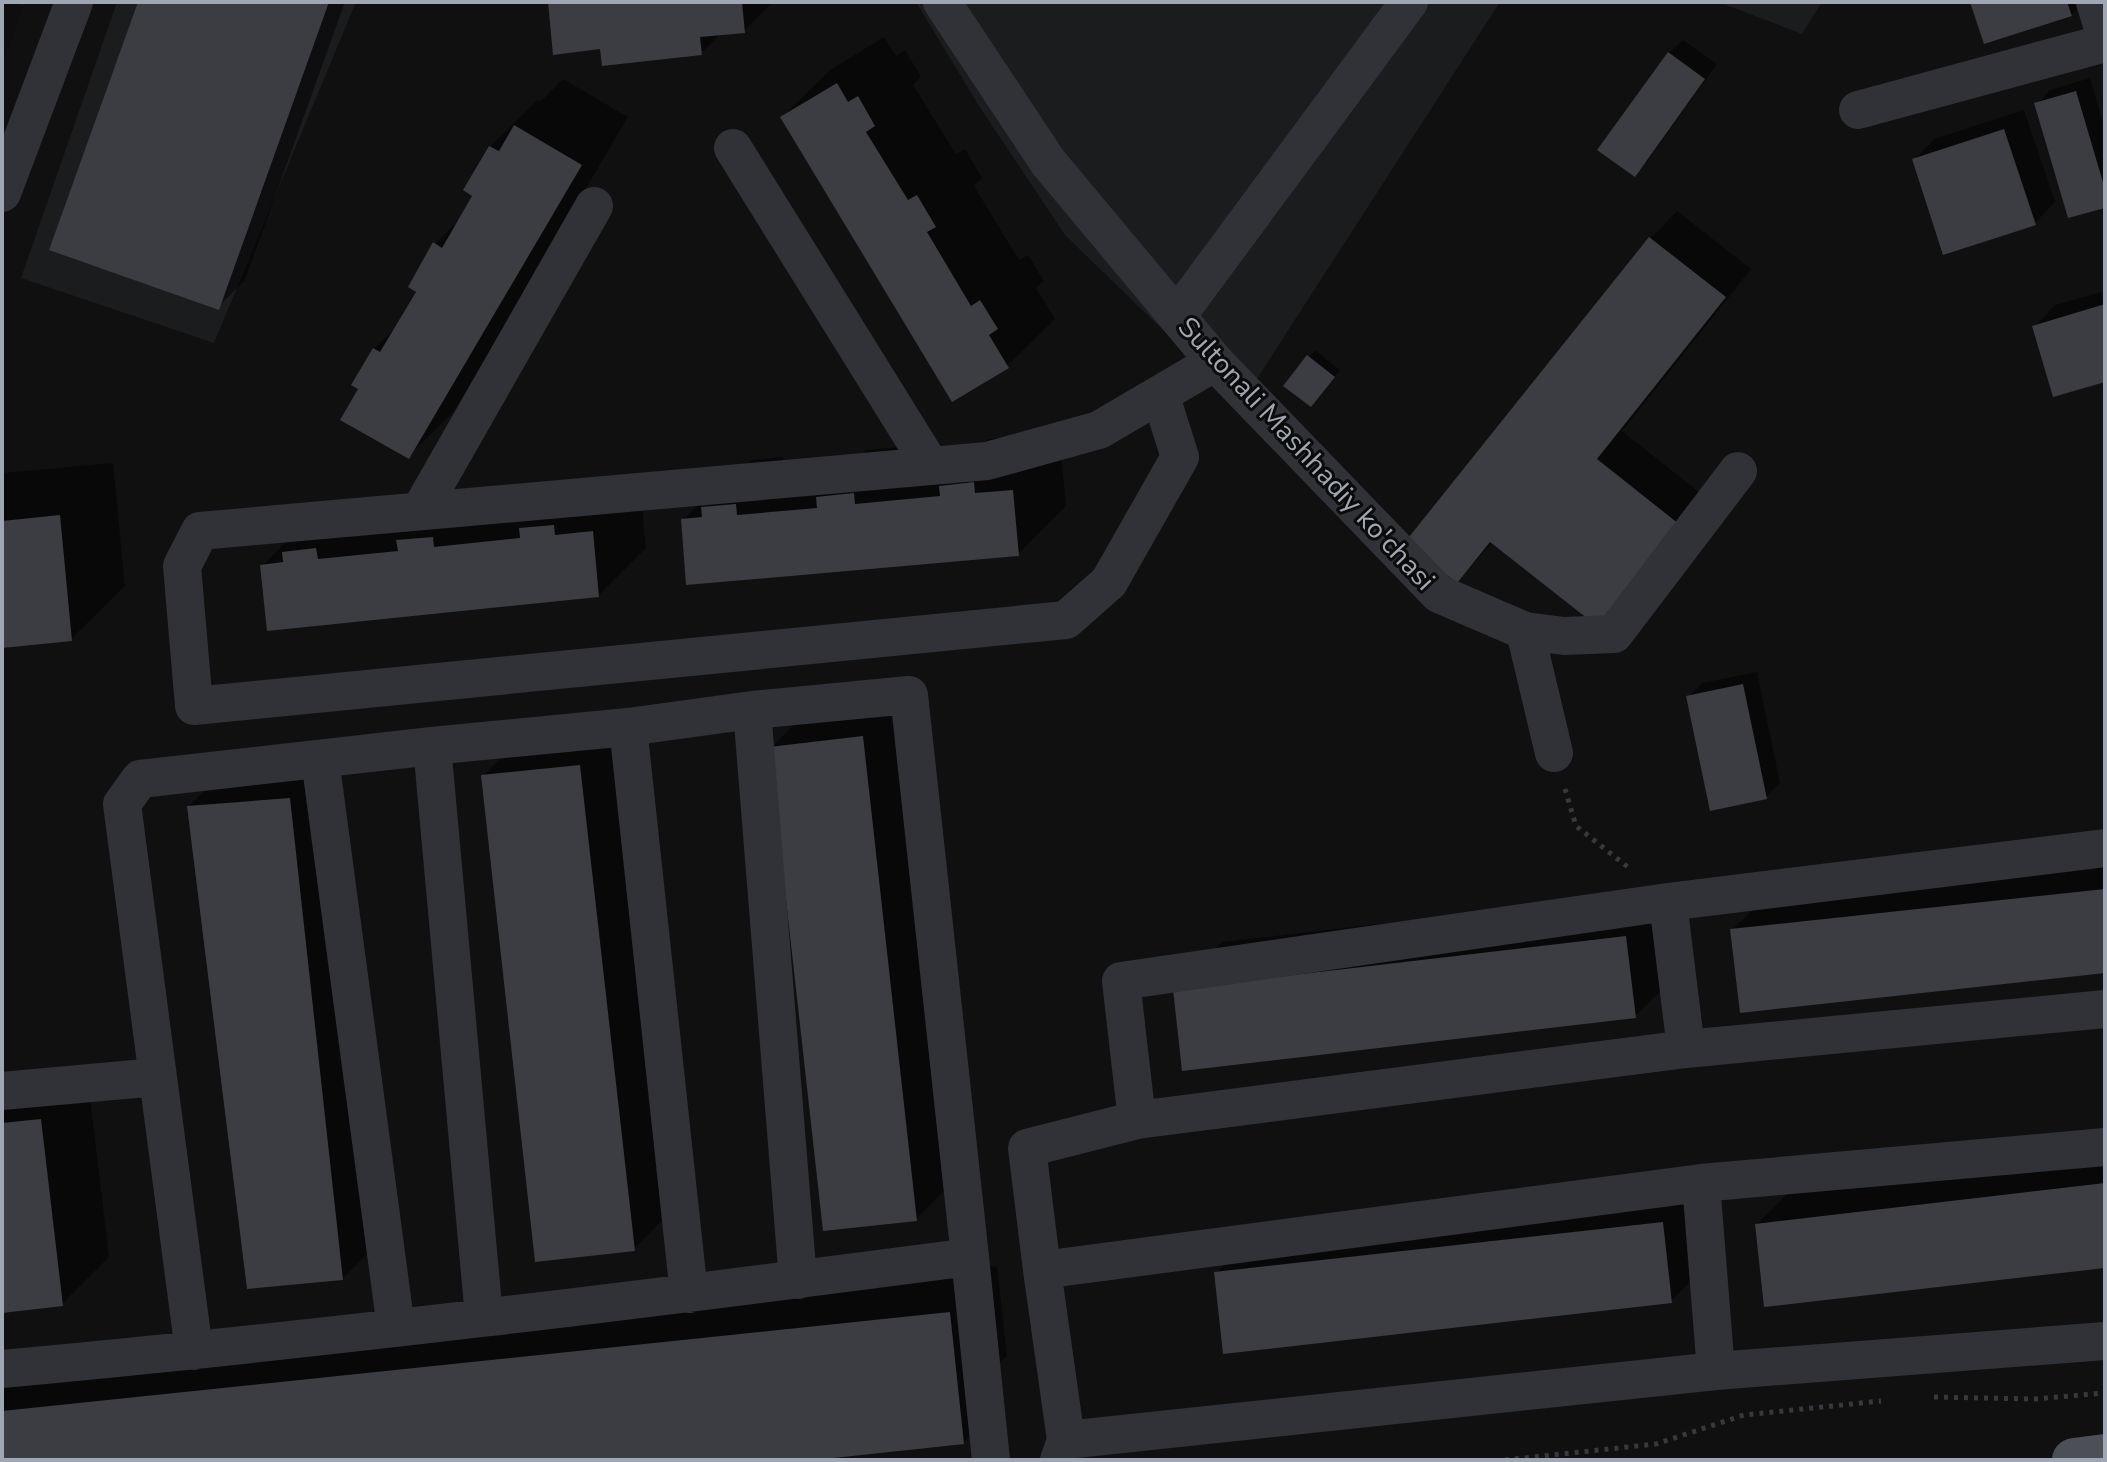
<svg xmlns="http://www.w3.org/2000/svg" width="2107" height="1462" viewBox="0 0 2107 1462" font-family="'Nunito Sans',sans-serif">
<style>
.built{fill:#1b1c1e}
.shadow{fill:#0007}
.building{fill:#3b3d42}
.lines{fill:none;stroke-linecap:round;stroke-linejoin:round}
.path{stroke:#36393e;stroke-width:5;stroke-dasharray:4 6;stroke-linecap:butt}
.minor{stroke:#303237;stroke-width:38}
.major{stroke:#4c4f56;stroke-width:44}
.labels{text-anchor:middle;stroke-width:6;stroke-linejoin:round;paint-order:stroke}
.street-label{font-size:28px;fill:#9fa7b4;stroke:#0b0b0c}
</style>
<rect width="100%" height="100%" fill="#101011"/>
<path class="built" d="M2 2H25L2 62Z
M117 2H356L214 343 21 278Z
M916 2H1500L1240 405 1065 235 979 106Z
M1718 2H1822L1802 34Z"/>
<path class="shadow" d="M2 2H16L24 5 2 63Z
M140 2H345L245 280 218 307Z
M550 2H771V4L744 31 722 33 701 53 602 47Z
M1973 2H2083L2071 15Z
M884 37 896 56 905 50 921 77 913 85 956 154 965 149 982 178 974 186 1019 260 1028 255 1044 281 1036 288 1055 319 1007 366 782 117 830 70Z
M1683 40 1717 64 1648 160 1634 174 1669 53Z
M2090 78 2105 130V206L2037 104 2050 90Z
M563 79 628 117 455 410 408 457 361 389 374 349 398 325 418 291 435 244 463 216 475 195 490 147 537 100 541 101Z
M2024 110 2055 202 2035 223 1914 160 1934 139Z
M1677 211 1751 269 1622 431 1709 500 1628 601 1493 542 1456 581 1408 542 1651 238Z
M2105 291V380L2035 326 2055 305Z
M1315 350 1340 370 1318 398 1286 385Z
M1021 436 1060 443 1066 506 1018 554 683 520 730 473 739 472 751 460 783 457 784 468 854 462 866 450 900 447 977 451 988 439Z
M113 463 125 586 71 639 2 646V473Z
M640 485 646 548 599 595 262 566 310 518Z
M1757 672 1780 783 1766 797 1688 697 1702 683Z
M910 690 964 1172 916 1219 771 748 818 700Z
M627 718 681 1202 634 1249 483 776 530 729Z
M337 752 390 1231 343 1278 189 806 237 759Z
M2105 847V971L1732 930 1780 883Z
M1673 890 1683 969 1635 1016 1175 990 1222 942Z
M87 1072 109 1257 62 1304 2 1311V1082Z
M2105 1142V1266L1757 1224 1804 1177Z
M1710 1175 1718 1254 1671 1301 1216 1273 1263 1226Z
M997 1266 1007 1356 986 1376 990 1416 963 1443 795 1460H2V1369Z"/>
<path class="building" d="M138 2H329L219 310 49 250Z
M548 2H742L745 33 700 37 702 55 602 66 600 49 553 55Z
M1970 2H2067L2072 16 1984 44Z
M1668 52 1705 79 1635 177 1597 150Z
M837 83 848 102 858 96 875 126 866 132 908 200 917 195 936 227 927 232 971 306 980 300 998 329 989 335 1009 368 952 402 780 117Z
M2076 91 2105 189V208L2068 218 2034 103Z
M514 125 582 165 409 459 340 420 358 389 351 385 373 348 380 352 416 292 408 287 433 242 442 248 472 196 463 190 489 146 499 151Z
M2004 129 2036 225 1943 255 1912 159Z
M1649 237 1726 297 1597 459 1684 528 1602 630 1490 542 1457 583 1405 542Z
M2105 304V382L2053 397 2032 326Z
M1307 355 1335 377 1311 407 1283 386Z
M974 482 975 493 1013 490 1019 556 686 585 681 519 702 517 701 507 736 504 737 515 817 508 816 497 854 493 855 504 940 496 939 486Z
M60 515 72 641 2 648V521Z
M554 525 555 535 593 531 599 597 267 631 260 565 283 562 282 552 316 548 318 559 398 551 396 540 433 537 434 547 520 538 519 528Z
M1743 684 1767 799 1710 811 1686 696Z
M863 736 917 1221 823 1231 769 747Z
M580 765 635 1251 535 1262 481 775Z
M290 798 343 1280 247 1289 187 806Z
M2105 889V973L1740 1013 1730 929Z
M1626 936 1636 1018 1182 1071 1173 989Z
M41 1119 63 1306 2 1313V1123Z
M2105 1183V1268L1764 1307 1755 1224Z
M1663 1222 1672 1303 1223 1354 1214 1272Z
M950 1312 964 1444 815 1460H2V1411Z"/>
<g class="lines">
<path class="path" d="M1565 789 1576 826 1629 868
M1934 1397 2034 1399 2105 1393
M1505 1460 1656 1444 1744 1415 1881 1401"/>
<path class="minor" d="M942 2 1048 162 1215 362 1439 594 1525 631 1564 636 1614 634 1738 471
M2095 2 2105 34
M1858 110 2105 43
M733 148 930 465
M2 193 74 2
M1177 316 1409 2
M1160 394 1180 457 1109 582 1066 620 194 706 182 566 200 531 987 461 1099 430 1215 362
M420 511 594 206
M1525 631 1554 753
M752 710 798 1280
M628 727 689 1294
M432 746 484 1317
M320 759 396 1328
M1668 902 1686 1049
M2 1091 157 1077
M1137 1120 1686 1049 2105 1009
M1701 1183 1716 1371
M1042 1270 1027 1148 1137 1120 1121 981 1668 902 2105 848
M194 1351 122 804 140 779 432 746 628 727 752 710 909 695 970 1257
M2 1369C326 1339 648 1299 970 1257L991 1460
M1066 1440 1716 1371 2105 1341
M1059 1460 1066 1440 1042 1270 1701 1183 2105 1147"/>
<path class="major" d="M2074 1460 2105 1456"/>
</g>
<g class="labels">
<g class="street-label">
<text transform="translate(1307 453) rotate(47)" y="10">Sultonali Mashhadiy ko'chasi</text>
</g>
</g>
<rect width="2107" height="1462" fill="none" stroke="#9fa7b4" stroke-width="8"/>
</svg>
